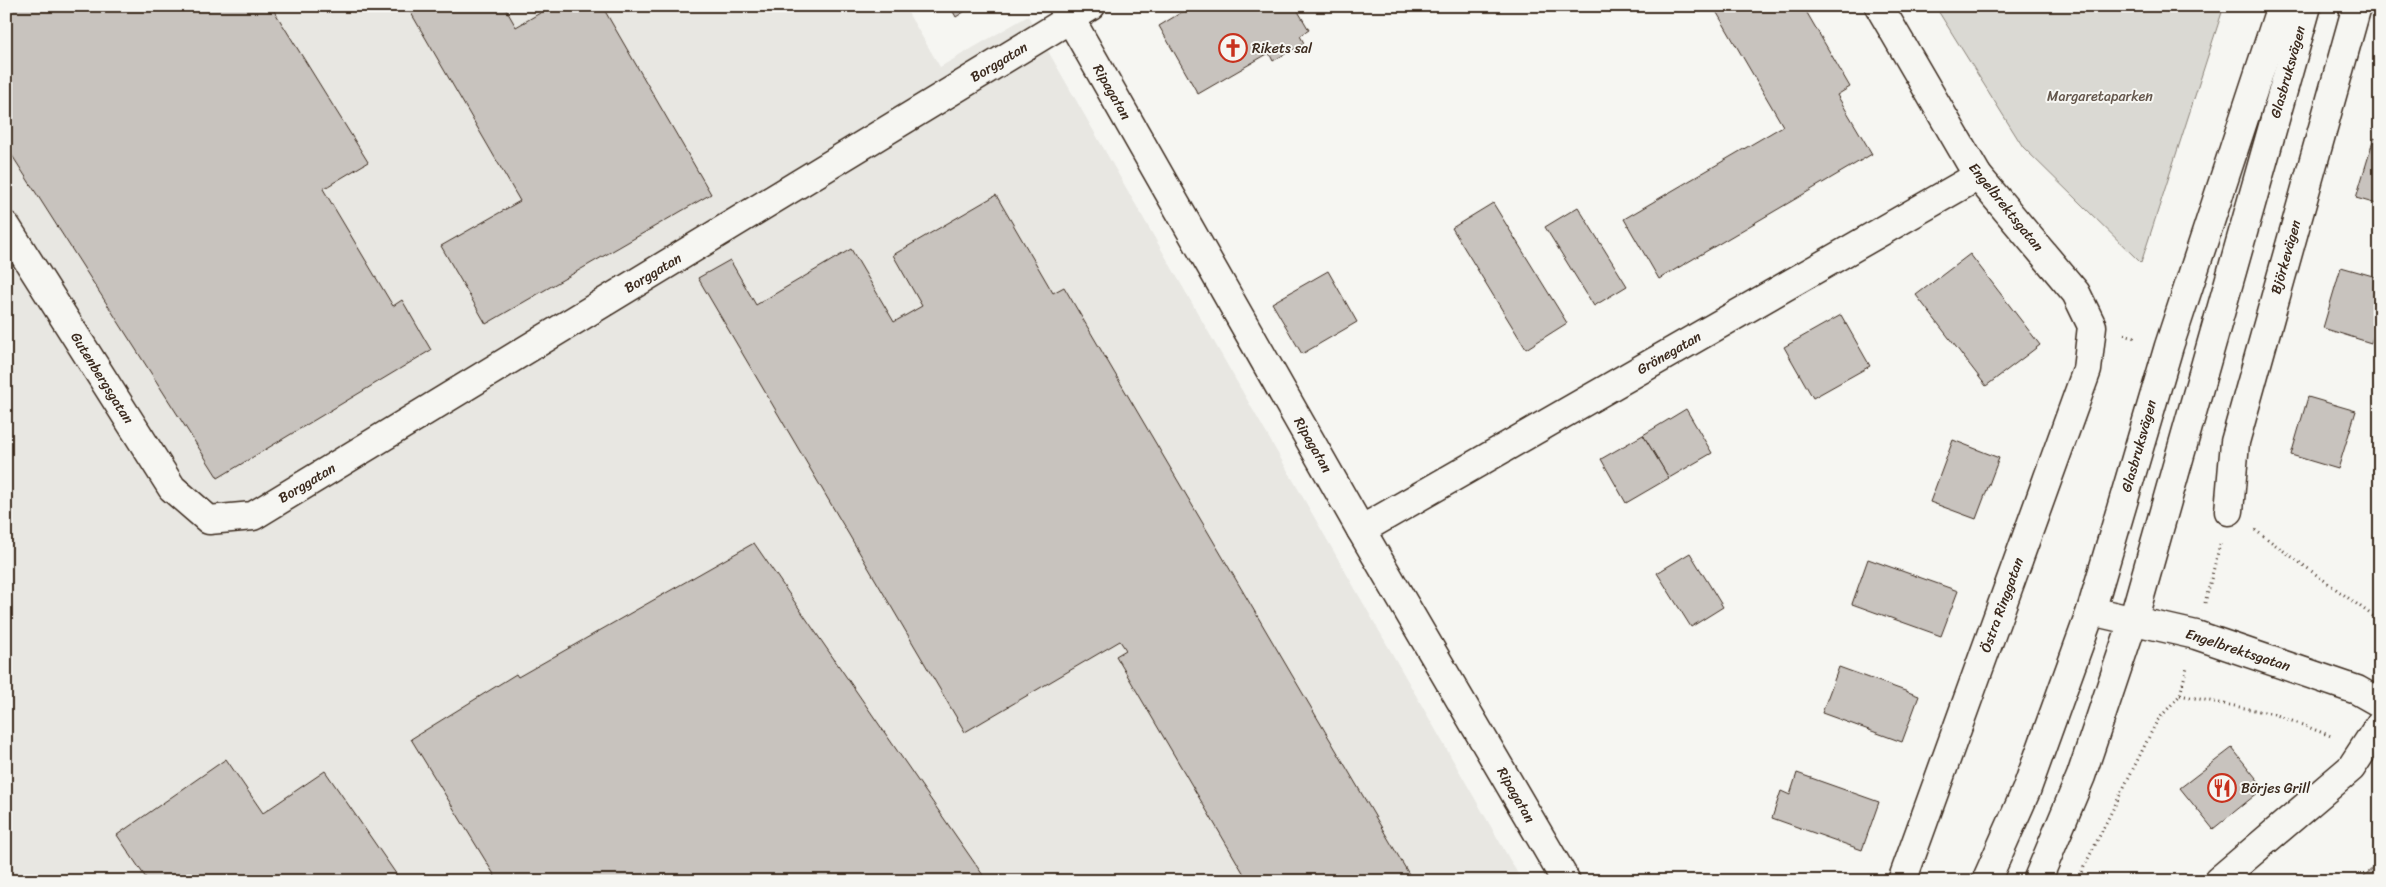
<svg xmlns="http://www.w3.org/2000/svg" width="2386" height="887" font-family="Sriracha,sans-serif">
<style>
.built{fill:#e8e7e2}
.green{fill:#dad9d3;stroke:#8a8278}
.building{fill:#c8c3be;stroke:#3b2a1e}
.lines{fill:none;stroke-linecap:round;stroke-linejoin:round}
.minor-casing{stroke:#3b2a1e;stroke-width:31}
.secondary-casing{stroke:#3b2a1e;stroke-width:31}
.path{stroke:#3b2a1e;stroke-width:3;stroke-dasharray:1 4;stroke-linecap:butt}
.minor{stroke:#f6f6f2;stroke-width:28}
.secondary{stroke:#f6f6f2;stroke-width:28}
.labels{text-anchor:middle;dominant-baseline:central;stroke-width:4;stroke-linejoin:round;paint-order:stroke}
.poi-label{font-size:14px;fill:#3b2a1e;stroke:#f6f6f2;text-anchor:start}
.street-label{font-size:14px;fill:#3b2a1e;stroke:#f6f6f2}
.park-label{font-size:14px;fill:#63564b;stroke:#f6f6f2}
</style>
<rect width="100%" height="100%" fill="#f6f6f2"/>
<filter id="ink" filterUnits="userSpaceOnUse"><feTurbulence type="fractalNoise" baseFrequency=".02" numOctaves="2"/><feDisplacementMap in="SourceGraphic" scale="10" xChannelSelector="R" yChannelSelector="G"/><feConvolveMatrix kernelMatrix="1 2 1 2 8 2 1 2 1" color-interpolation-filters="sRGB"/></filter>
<g filter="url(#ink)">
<polygon class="built" points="6,6 904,6 940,67 1028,16 1522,881 6,881"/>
<polygon class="green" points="1935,6 2224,6 2141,263 2023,147"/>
<g class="building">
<polygon points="6,6 271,6 368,162 323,189 393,306 402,300 431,350 218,478 6,146"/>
<polygon points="407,6 504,6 516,27 552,6 602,6 711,194 486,324 441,246 520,201"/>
<polygon points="950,6 973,6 956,17"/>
<polygon points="1192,6 1295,6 1309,30 1300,36 1304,43 1273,61 1269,53 1198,94 1159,26"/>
<polygon points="1713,6 1803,6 1850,87 1837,95 1872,154 1659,279 1624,219 1783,126"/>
<polygon points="2374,138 2380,140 2380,205 2356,198"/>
<polygon points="996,195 1053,293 1064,287 1413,881 1248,881 1116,656 1126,650 1120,641 965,732 698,278 730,260 756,305 851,249 894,322 922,306 893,255"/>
<polygon points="1493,203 1567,323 1526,349 1452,228"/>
<polygon points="1578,207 1627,286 1594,306 1545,227"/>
<polygon points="1970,254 2040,345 1986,386 1916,295"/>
<polygon points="2341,267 2380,278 2380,315 2371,343 2323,328"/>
<polygon points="1328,271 1357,322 1302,354 1272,303"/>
<polygon points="1841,315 1870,366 1813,398 1784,347"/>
<polygon points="2308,397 2356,411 2338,469 2291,455"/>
<polygon points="1686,409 1712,453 1669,478 1643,435"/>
<polygon points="1643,435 1669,478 1626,503 1601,459"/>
<polygon points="1953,440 1999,458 1976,519 1930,502"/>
<polygon points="754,543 987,881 498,881 411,739 516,674 518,677"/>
<polygon points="1690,553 1723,607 1691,627 1657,573"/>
<polygon points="1868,559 1958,591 1941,636 1852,604"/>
<polygon points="1839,667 1919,696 1902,742 1822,713"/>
<polygon points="2232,748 2264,788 2213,829 2180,788"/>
<polygon points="226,759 263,813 325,771 401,881 148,881 117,835"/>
<polygon points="1797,773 1879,802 1862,850 1772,818 1781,791 1790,795"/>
<polygon points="2380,861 2380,881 2359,881"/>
</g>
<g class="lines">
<defs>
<g id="minor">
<polyline points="1063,6 1361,530 1566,881"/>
<polyline points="1879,6 1978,176 2076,293 2092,326 2087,370 1902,881"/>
<polyline points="6,226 172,488 209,520 253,516 1091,6"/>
<polyline points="2229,511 2235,442 2357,6"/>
<polyline points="1361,530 1978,176"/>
<polyline points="2218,881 2351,768 2380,724"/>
</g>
<g id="secondary">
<polyline points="2091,611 2196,635 2357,690 2380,703"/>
<polyline points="1986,881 2026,791 2091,611 2169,346 2281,6"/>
<polyline points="2037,881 2081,776 2133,621 2307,6"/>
</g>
</defs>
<use href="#minor" class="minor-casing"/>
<use href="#secondary" class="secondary-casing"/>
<g class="path">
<polyline points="2124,334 2138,338"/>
<polyline points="2255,530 2380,621"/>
<polyline points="2205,603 2220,544"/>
<polyline points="2180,695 2274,714 2331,736"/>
<polyline points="2077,881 2157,721 2180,695 2187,667"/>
</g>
<use href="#minor" class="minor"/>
<use href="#secondary" class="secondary"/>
</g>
</g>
<defs>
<symbol id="church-ring" viewBox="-11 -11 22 22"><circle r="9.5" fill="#f6f6f2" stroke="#c8321e" stroke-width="1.5"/><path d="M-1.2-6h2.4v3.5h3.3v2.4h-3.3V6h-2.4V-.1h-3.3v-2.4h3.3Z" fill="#c8321e"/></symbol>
<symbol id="restaurant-ring" viewBox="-11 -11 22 22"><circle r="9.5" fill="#f6f6f2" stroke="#c8321e" stroke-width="1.5"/><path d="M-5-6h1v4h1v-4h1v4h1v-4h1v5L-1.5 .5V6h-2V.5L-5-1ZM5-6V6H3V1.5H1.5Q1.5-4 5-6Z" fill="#c8321e"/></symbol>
</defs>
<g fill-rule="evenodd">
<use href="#church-ring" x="1217" y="32" width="32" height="32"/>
<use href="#restaurant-ring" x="2206" y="772" width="32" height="32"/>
</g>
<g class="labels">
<g class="poi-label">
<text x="1252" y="48">Rikets sal</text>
<text x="2241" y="788">Börjes Grill</text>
</g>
<g class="street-label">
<text transform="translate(999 62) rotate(-31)">Borggatan</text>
<text transform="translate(2288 72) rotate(-74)">Glasbruksvägen</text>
<text transform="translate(1112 92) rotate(60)">Ripagatan</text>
<text transform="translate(2006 207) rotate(51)">Engelbrektsgatan</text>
<text transform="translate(2286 257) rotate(-74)">Björkevägen</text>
<text transform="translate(653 273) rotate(-31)">Borggatan</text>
<text transform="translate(1669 353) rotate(-30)">Grönegatan</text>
<text transform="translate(102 378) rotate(58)">Gutenbergsgatan</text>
<text transform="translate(1313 445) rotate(60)">Ripagatan</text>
<text transform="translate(2139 446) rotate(-74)">Glasbruksvägen</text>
<text transform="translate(307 483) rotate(-31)">Borggatan</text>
<text transform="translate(2002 605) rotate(-70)">Östra Ringgatan</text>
<text transform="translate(2238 650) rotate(18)">Engelbrektsgatan</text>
<text transform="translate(1516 795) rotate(60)">Ripagatan</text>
</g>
<g class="park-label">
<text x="2100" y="96">Margaretaparken</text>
</g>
</g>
<rect width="2386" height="887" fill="none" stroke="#f6f6f2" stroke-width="25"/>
<rect x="12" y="12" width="2361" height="862" fill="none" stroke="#3b2a1e" stroke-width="2" filter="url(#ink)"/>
</svg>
